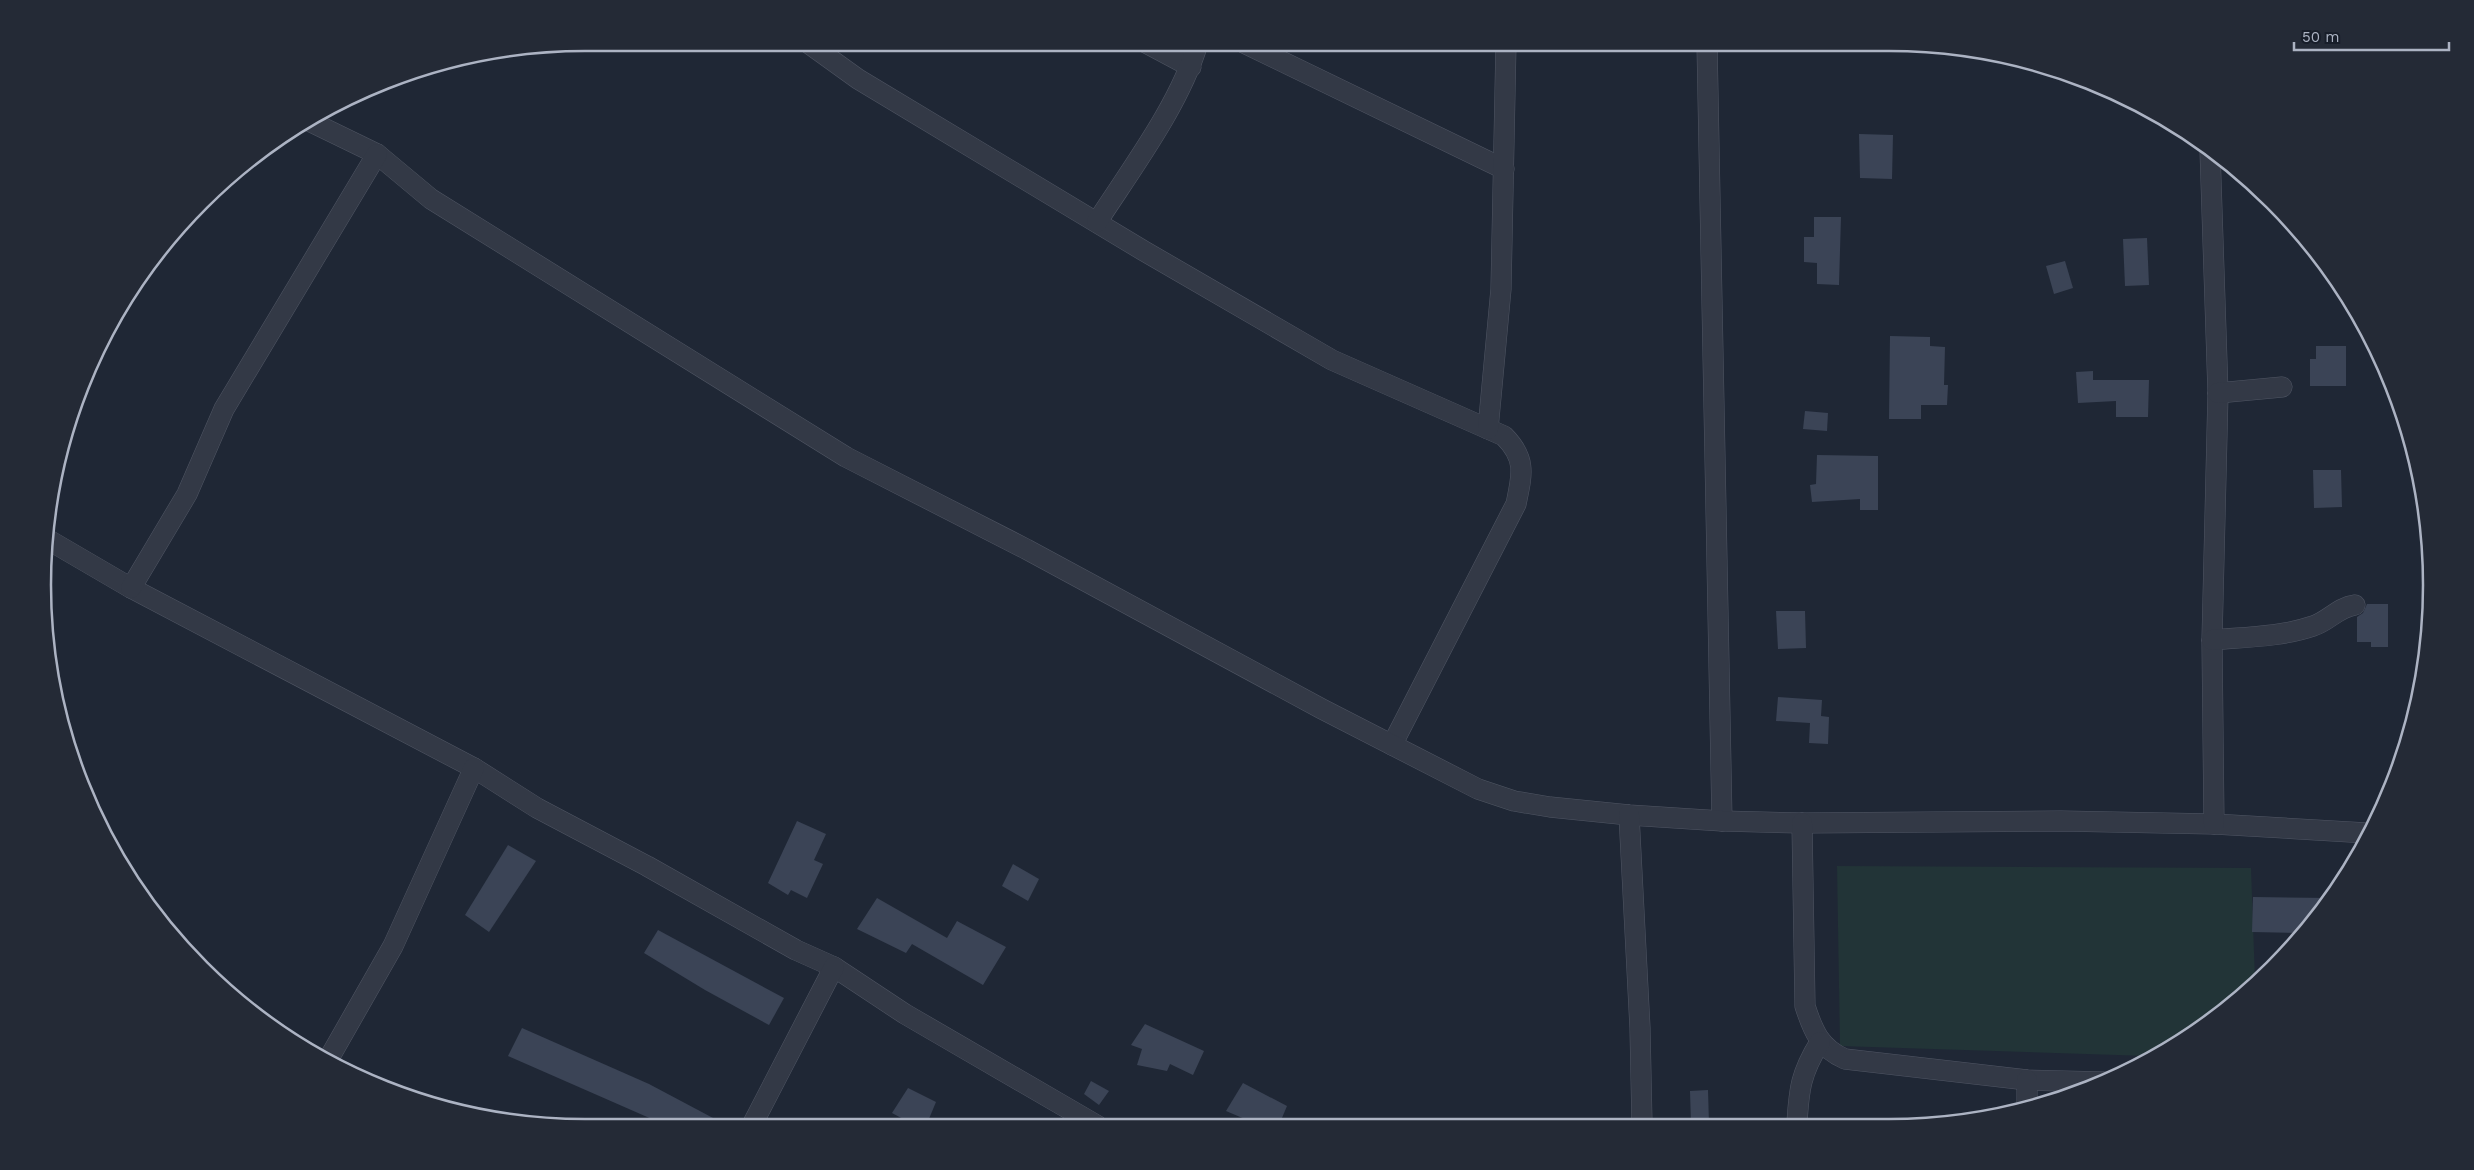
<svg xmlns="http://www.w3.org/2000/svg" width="2474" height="1170" font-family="'Work Sans',sans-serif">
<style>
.green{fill:#223437}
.building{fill:#3b4456}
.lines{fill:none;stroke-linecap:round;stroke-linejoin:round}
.minor-casing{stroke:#505664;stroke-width:21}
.minor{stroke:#333946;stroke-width:20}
.rim{fill:none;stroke:#acb3c3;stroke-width:2.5}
</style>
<rect width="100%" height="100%" fill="#1f2735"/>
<polygon class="green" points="1837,866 2251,868 2255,980 2219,1015 2148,1056 1840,1046"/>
<g class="building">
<polygon points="1859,134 1893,135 1892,179 1860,178"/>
<polygon points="1814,217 1841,217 1839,285 1817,284 1817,263 1804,262 1804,237 1814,237"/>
<polygon points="2147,238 2149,285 2125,286 2123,239"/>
<polygon points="2065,261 2073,288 2054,294 2046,266"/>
<polygon points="1890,336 1930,337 1930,346 1945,347 1944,385 1948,385 1947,405 1921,405 1921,419 1889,419"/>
<polygon points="2316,346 2346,346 2346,386 2310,386 2310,359 2316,359"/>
<polygon points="2093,371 2093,380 2149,380 2148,417 2116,417 2116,401 2078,403 2076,372"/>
<polygon points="1805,411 1828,413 1827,431 1803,429"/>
<polygon points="1817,455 1878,456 1878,510 1860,510 1860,499 1812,502 1810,485 1816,484"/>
<polygon points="2313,470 2341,470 2342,507 2314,508"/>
<polygon points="2367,604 2388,604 2388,647 2371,647 2371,642 2357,642 2357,617 2363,613"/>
<polygon points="1776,611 1805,611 1806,648 1778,649"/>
<polygon points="1778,697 1822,700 1821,716 1829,717 1828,744 1809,743 1810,723 1776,721"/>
<polygon points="797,821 826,834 814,860 823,864 807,898 791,890 788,895 768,883"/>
<polygon points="508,845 536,861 489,932 465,915"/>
<polygon points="1013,864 1039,879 1028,901 1002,886"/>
<polygon points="2253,897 2329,898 2320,915 2302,933 2252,932"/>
<polygon points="877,898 947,938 957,921 1006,947 983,985 912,944 906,953 857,929"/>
<polygon points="658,930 784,998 769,1025 705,990 644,953"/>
<polygon points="1145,1024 1204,1051 1193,1075 1170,1064 1167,1071 1137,1065 1142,1049 1131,1045"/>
<polygon points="522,1028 649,1084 730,1127 670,1127 508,1056"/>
<polygon points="1091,1081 1109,1091 1099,1105 1084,1094"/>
<polygon points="1243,1083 1287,1106 1279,1125 1259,1125 1226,1111"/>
<polygon points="908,1088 936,1102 926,1126 916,1126 892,1113"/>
<polygon points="1708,1090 1709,1124 1691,1124 1690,1091"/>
</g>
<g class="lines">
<defs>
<g id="minor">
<path d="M 808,43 L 858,79 L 1144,251 L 1332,360 L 1504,436 C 1527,459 1522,475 1516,504 L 1392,745"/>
<polyline points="1146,43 1191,67"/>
<polyline points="1244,43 1504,169"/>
<polyline points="1707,43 1722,821"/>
<polyline points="307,120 377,154 431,199 846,457 1026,549 1322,709 1478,789 1514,801 1550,807 1629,815 1722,821 1802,823 2061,821 2214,824 2367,833"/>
<polyline points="2210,150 2218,393 2212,640 2214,824"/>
<path d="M 1097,222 C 1132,168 1180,104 1198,43"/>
<polyline points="2218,393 2282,387"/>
<polyline points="1488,429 1501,289 1506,43"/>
<polyline points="47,539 131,588 474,768 537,808 647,866 796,950 834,967 905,1014 1098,1126"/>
<polyline points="131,588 187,494 224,409 377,154"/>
<path d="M 2212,640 C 2246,637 2281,637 2313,626 C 2329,621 2338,607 2355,605"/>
<polyline points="1629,815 1640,1028 1642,1124"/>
<path d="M 1802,823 L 1805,1006 C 1813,1031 1820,1048 1845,1059 L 2027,1080 L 2104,1082"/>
<polyline points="328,1060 393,946 474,768"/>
<polyline points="2027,1080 2027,1105"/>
<path d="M 1797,1123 C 1799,1088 1801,1073 1820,1042"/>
<polyline points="751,1127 834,967"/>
</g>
</defs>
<use href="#minor" class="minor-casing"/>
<use href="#minor" class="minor"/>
</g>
<path d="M0 0H2474V1170H0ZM585 51H1889A534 534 0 0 1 2423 585V585A534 534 0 0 1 1889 1119H585A534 534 0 0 1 51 585V585A534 534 0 0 1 585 51Z" fill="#242a36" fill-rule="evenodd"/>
<path class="rim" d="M585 51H1889A534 534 0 0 1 2423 585V585A534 534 0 0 1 1889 1119H585A534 534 0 0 1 51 585V585A534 534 0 0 1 585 51Z"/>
<path d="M2294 42v8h155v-8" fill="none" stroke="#acb3c3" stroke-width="2.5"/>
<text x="2302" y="42" font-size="15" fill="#acb3c3" stroke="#181e2a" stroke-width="4" paint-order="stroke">50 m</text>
</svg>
